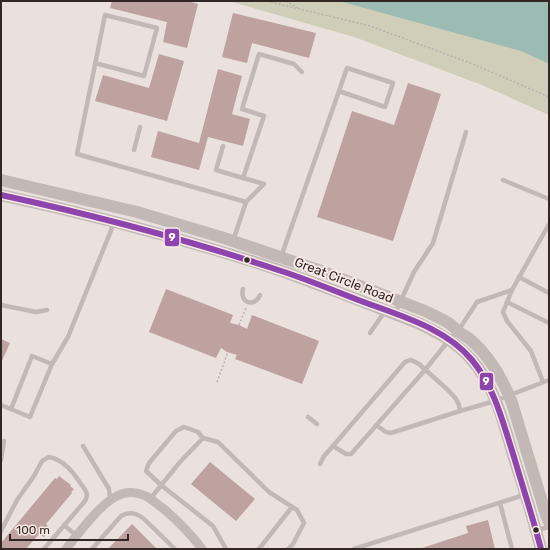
<svg xmlns="http://www.w3.org/2000/svg" width="550" height="550" font-family="Rubik,sans-serif">
<style>
.green{fill:#d0cdb8}
.water{fill:#9bbbb3}
.building{fill:#bda29f}
.lines{fill:none;stroke-linecap:round;stroke-linejoin:round}
.path{stroke:#bbb2af;stroke-width:1.5;stroke-dasharray:2 2;stroke-linecap:butt}
.service{stroke:#c2b9b7;stroke-width:4.5}
.minor{stroke:#c2b9b7;stroke-width:9}
.tertiary{stroke:#c2b9b7;stroke-width:12}
.bus-1-casing{stroke:#f8eae4;stroke-width:9}
.bus-1{stroke:#8e44ad;stroke-width:6}
.bus-dot{fill:#332726;stroke:#f8eae4;stroke-width:1.5}
.labels{text-anchor:middle;dominant-baseline:central;stroke-width:4;stroke-linejoin:round;paint-order:stroke}
.street-label{font-size:13px;fill:#332726;stroke:#f8eae4}
.line-badge{stroke:#f8eae4;stroke-width:1.5}
.badge-label{font-size:11px;text-anchor:middle;font-weight:bold;fill:#fff}
</style>
<rect width="100%" height="100%" fill="#eae1dd"/>
<polygon class="green" points="229,1 353,1 521,51 549,64 549,115 482,85 354,37"/>
<polygon class="water" points="339,1 549,1 549,64 521,51"/>
<g class="building">
<polygon points="112,1 187,1 198,4 187,48 163,42 167,22 110,8"/>
<polygon points="233,13 316,33 309,58 252,43 247,63 222,57"/>
<polygon points="159,54 184,61 167,121 95,101 103,75 149,88"/>
<polygon points="218,69 242,76 232,114 250,119 243,146 208,137 199,170 151,157 158,131 199,143"/>
<polygon points="408,83 441,94 393,241 317,217 352,111 394,125"/>
<polygon points="166,289 233,315 230,323 239,325 247,329 252,315 319,341 302,384 235,359 237,355 227,352 221,348 216,358 149,332"/>
<polygon points="1,339 10,343 1,363"/>
<polygon points="210,462 255,499 236,521 191,484"/>
<polygon points="59,476 71,485 70,486 74,489 71,492 72,493 46,524 48,526 47,526 50,529 44,537 39,534 26,549 1,549 1,543 55,478 57,479"/>
<polygon points="488,520 495,549 422,549 422,548 468,533 466,526"/>
<polygon points="132,524 157,549 108,549"/>
</g>
<g class="lines">
<g class="path">
<polyline points="267,1 370,26 473,64 549,97"/>
<polyline points="286,1 298,8"/>
<polyline points="239,325 246,308"/>
<polyline points="217,382 228,352"/>
</g>
<g class="service">
<polyline points="95,63 144,76 157,28 105,15 77,154 246,202 233,241"/>
<polyline points="223,146 216,170 243,178 264,116 242,109 259,54 294,64 302,72"/>
<polyline points="134,150 140,127"/>
<polyline points="243,178 264,184 246,202"/>
<polyline points="503,180 549,199"/>
<polyline points="281,257 339,91 347,68 393,83 385,107 339,91"/>
<polyline points="519,277 549,293"/>
<path d="M 243,289 C 239,303 255,308 260,295"/>
<polyline points="507,302 549,323"/>
<polyline points="1,305 36,312 47,310"/>
<polyline points="395,313 414,272 433,243 466,132"/>
<polyline points="370,333 385,311"/>
<polyline points="543,382 531,351 507,321 503,312 512,290 549,224"/>
<polyline points="1,405 30,417 52,364 68,337 114,223"/>
<polyline points="11,409 32,356 52,364"/>
<polyline points="460,411 495,401 549,380"/>
<polyline points="308,417 317,424"/>
<polyline points="376,425 386,432 391,433 460,411 459,405 456,399 449,391 419,364 411,360 405,362 333,446 346,454 351,454 425,370 449,340 458,331 477,302 512,290"/>
<polyline points="203,438 198,432 184,427 176,431 149,463 146,471 161,485 213,526 226,549"/>
<polyline points="83,446 109,489 110,500"/>
<polyline points="1,460 4,441"/>
<polyline points="320,464 324,456 333,446"/>
<polyline points="150,499 180,462 203,438 218,442 269,492 297,510 304,523 293,544 288,549"/>
<polyline points="500,503 512,549"/>
<polyline points="64,525 77,536"/>
<polyline points="537,530 549,527"/>
<path d="M 1,531 L 17,500 L 34,476 L 42,461 L 49,457 C 64,460 73,472 81,484 C 83,487 87,491 87,495 C 87,497 86,499 85,501 L 44,549"/>
<path d="M 92,549 L 121,516 C 129,511 136,513 143,518 L 175,549"/>
<polyline points="259,549 292,507"/>
<polyline points="354,549 524,495"/>
</g>
<path class="minor" d="M 66,549 C 79,533 99,505 117,496 C 126,491 137,492 146,496 C 153,500 158,505 164,509 C 178,521 191,534 202,549"/>
<g class="tertiary">
<path d="M 1,180 L 137,212 L 224,238 L 324,272 L 425,311 C 433,315 442,319 450,324 C 453,326 456,330 459,332 C 463,335 468,337 472,341 C 491,358 503,380 512,403 L 546,515 L 549,522"/>
<path d="M 1,195 C 94,215 185,239 276,269 C 324,286 371,305 418,323 C 437,332 456,342 471,359 C 495,386 504,424 514,458 C 524,488 533,519 541,549"/>
</g>
<defs>
<path id="bus-1" d="M 1,195 C 93,215 185,239 275,269 C 304,278 332,290 361,301 C 398,315 446,328 472,360 C 495,388 503,423 514,457 C 523,488 533,518 541,549"/>
</defs>
<use href="#bus-1" class="bus-1-casing"/>
<use href="#bus-1" class="bus-1"/>
</g>
<g class="bus-dot">
<circle cx="247" cy="260" r="3.5"/>
<circle cx="536" cy="530" r="3.5"/>
</g>
<g class="labels">
<g class="street-label">
<text transform="translate(344 280) rotate(21)">Great Circle Road</text>
</g>
</g>
<g class="line-badge">
<rect x="164" y="228" width="16" height="19" rx="4" fill="#8e44ad"/>
<rect x="479" y="372" width="15" height="19" rx="4" fill="#8e44ad"/>
</g>
<g class="badge-label">
<text x="172" y="241">9</text>
<text x="486" y="385">9</text>
</g>
<rect width="550" height="550" fill="none" stroke="#332726" stroke-width="4"/>
<path d="M10 534v6h118v-6" fill="none" stroke="#332726" stroke-width="2"/>
<text x="16" y="534" font-size="12" fill="#332726" stroke="#f8eae4" stroke-width="3" paint-order="stroke">100 m</text>
</svg>
